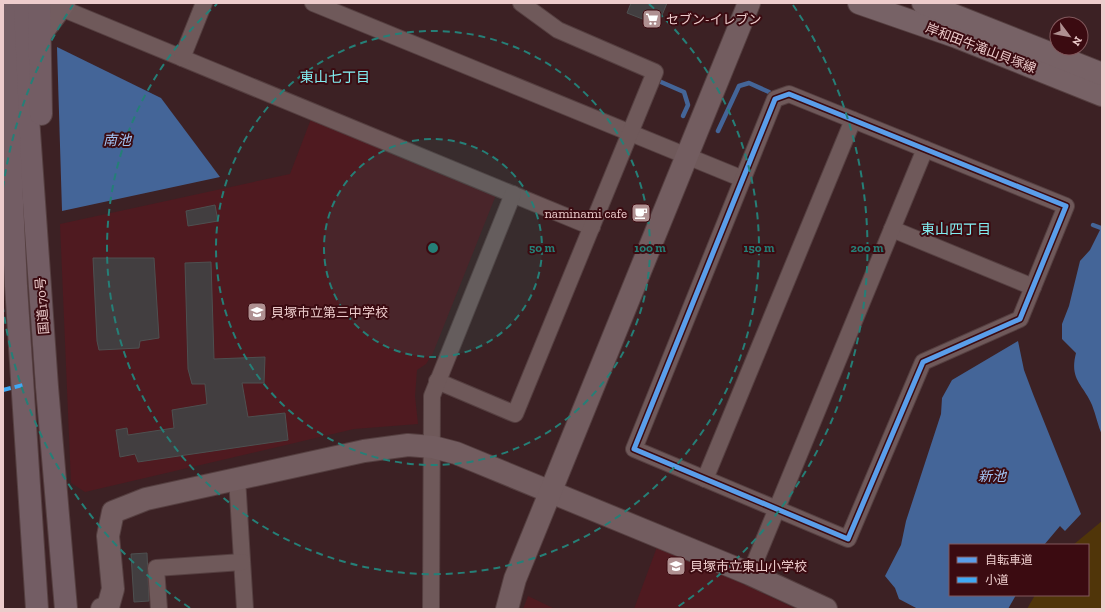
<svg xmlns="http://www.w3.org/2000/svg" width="1105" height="612" font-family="'Zilla Slab','Noto Sans JP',serif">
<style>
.built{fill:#4f1a20}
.green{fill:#503509}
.water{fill:#446598}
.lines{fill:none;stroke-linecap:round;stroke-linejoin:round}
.stream{stroke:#446598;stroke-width:4.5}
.building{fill:#423e40;stroke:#4e5050}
.street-casing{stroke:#553f40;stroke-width:18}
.secondary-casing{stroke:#553f40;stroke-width:24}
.primary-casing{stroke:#553f40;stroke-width:24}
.highway-casing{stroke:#553f40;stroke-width:24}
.street{stroke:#6f595a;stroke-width:16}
.secondary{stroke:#735d60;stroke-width:22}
.primary{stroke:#776266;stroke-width:22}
.highway{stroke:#735d64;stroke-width:22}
.quiet{stroke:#3fa9f5;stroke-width:4;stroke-dasharray:8 4;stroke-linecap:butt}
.cycleway-casing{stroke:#3b0b11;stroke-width:8}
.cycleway{stroke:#5a9eea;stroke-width:5}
.ring{fill:none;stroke:#257f77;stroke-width:2;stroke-dasharray:7 5}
.labels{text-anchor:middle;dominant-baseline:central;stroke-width:4;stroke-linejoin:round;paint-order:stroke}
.poi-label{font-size:13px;fill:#edcccc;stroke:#3b0b11;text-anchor:start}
.street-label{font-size:13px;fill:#edcccc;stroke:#3b0b11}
.neighbourhood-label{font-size:14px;fill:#82eef1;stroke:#3b0b11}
.water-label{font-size:14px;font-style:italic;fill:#a2c3f3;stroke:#3b0b11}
.centre{fill:#257f77;stroke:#3b0b11;stroke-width:2}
.ring-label{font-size:12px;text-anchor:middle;font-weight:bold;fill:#257f77;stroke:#3b0b11;stroke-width:4;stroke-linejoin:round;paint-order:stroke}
</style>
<rect width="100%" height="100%" fill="#3c2124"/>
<g class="built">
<polygon points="311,119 496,195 433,353 426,364 417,370 415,396 418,424 354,429 85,492 71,483 60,224 290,174"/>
<polygon points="657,547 746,585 796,609 634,609"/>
<polygon points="528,596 555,609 523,609"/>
</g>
<polygon class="green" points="1102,521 1102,609 1027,609 1035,595 1088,595 1088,545 1073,545"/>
<g class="water">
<polygon points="57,47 161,98 220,177 62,211"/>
<path d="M 1102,226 L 1102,435 C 1098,426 1096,415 1092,405 C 1083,384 1069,380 1076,353 L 1062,339 L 1062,324 L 1069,306 L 1080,261 L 1090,250 Z"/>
<polygon points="1018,341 1024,370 1033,394 1081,514 1065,531 1060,526 1044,545 950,545 950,595 1016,595 1008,609 918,609 899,599 895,588 885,576 901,545 906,521 941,414 942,398 952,380"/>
</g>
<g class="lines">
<g class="stream">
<polyline points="661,82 684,92 688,105 683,116"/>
<polyline points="718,131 739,86 749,83 769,92"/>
<polyline points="1093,225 1101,228"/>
</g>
</g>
<g class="building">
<polygon points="631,3 667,3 658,25 627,13"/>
<polygon points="215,205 218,221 188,226 186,211"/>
<polygon points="93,258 154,258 159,338 140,341 139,348 99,350 97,341"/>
<polygon points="211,262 214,359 265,357 264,383 242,383 248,417 285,413 288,440 138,462 135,454 120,457 116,430 127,428 128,435 174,428 172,410 207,404 205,384 192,384 188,369 185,263"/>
<polygon points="147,553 149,601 134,602 131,554"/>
</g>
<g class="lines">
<defs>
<g id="street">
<polyline points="313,3 743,179"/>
<polyline points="61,8 592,227"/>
<polyline points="182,58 204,3"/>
<polygon points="789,94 1066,206 1020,319 923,362 848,539 634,449 775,99"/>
<polyline points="892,229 1033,287"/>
<polyline points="437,381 515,414 655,72 558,30 521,3"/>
<polyline points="237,478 245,609"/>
<polyline points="705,479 853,120"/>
<polyline points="750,574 925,149"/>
<polyline points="159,609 156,568 242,562"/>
<polyline points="431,609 432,396 513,194"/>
</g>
<g id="secondary">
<polyline points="40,35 64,3"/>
<polyline points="102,609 108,607 113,589 108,536 113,512 146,499 364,451 408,445 433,447 456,453 750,574 826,609"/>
<polyline points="507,609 515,579 749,3"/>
</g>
<g id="primary">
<polyline points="859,3 957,37 1102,95"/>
<polyline points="923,3 1102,74"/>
</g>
<g id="highway">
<polyline points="20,3 47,387 66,609"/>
<polyline points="39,3 41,114"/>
<polyline points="3,9 16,286 37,609"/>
</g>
</defs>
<use href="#street" class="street-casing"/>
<use href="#secondary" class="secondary-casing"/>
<use href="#primary" class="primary-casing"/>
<use href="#highway" class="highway-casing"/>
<use href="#street" class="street"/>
<use href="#secondary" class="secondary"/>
<use href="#primary" class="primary"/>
<use href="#highway" class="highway"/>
<polyline class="quiet" points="3,390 23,385"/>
<defs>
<polygon id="cycleway" points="789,94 1066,206 1020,319 923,362 848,539 634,449 775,99"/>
</defs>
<use href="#cycleway" class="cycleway-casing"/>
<use href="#cycleway" class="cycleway"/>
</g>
<circle cx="433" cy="248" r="109" fill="#257f77" fill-opacity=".12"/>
<g class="ring">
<circle cx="433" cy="248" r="109"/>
<circle cx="433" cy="248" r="217"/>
<path d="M649 4A326 326 0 1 1 217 4"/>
<path d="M190 608A434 434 0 0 1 3 308M3 188A434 434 0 0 1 73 5M793 5A434 434 0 0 1 676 608"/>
</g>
<defs>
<symbol id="supermarket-square" viewBox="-11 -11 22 22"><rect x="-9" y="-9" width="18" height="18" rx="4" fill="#af9091" stroke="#3b0b11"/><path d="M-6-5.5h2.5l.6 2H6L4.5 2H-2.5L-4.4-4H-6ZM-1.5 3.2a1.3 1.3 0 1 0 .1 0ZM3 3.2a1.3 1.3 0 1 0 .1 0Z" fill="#fff"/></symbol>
<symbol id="cafe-square" viewBox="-11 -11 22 22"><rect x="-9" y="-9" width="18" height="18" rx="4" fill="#af9091" stroke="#3b0b11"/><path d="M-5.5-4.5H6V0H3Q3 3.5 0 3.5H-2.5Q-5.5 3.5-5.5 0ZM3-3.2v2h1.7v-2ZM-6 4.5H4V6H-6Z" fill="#fff"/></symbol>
<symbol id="school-square" viewBox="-11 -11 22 22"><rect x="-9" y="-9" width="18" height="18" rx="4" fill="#af9091" stroke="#3b0b11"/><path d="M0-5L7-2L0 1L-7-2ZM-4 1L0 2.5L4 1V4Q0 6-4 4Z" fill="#fff"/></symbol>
</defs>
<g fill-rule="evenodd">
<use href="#supermarket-square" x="641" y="8" width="22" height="22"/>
<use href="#cafe-square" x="630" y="202" width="22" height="22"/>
<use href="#school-square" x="246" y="301" width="22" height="22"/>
<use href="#school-square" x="665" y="555" width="22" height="22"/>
</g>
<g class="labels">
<g class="poi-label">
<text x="666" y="19">セブン-イレブン</text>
<text x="627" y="213" text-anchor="end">naminami cafe</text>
<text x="271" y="312">貝塚市立第三中学校</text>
<text x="690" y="566">貝塚市立東山小学校</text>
</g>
<g class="street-label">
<text transform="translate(981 48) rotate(21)">岸和田牛滝山貝塚線</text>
<text transform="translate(42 306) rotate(-94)">国道170号</text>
</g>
<g class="neighbourhood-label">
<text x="335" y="77">東山七丁目</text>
<text x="956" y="229">東山四丁目</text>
</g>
<g class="water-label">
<text x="117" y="140">南池</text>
<text x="992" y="476">新池</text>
</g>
</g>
<circle cx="433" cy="248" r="6" class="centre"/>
<g class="ring-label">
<text x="542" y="252">50 m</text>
<text x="650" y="252">100 m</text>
<text x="759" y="252">150 m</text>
<text x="867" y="252">200 m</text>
</g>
<rect width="1105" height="612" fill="none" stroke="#edcccc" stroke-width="8"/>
<rect x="949" y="544" width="140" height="52" fill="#3b0b11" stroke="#82585c"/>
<rect x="957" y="557" width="20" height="6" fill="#5a9eea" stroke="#82585c"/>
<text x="985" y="564" font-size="12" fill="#edcccc">自転車道</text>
<rect x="957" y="577" width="20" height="6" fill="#3fa9f5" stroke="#82585c"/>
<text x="985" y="584" font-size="12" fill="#edcccc">小道</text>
<g transform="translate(1069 36) rotate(122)"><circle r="19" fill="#3b0b11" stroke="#82585c"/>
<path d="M0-3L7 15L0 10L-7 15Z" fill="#af9091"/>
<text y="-6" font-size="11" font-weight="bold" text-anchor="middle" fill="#edcccc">N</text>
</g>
</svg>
